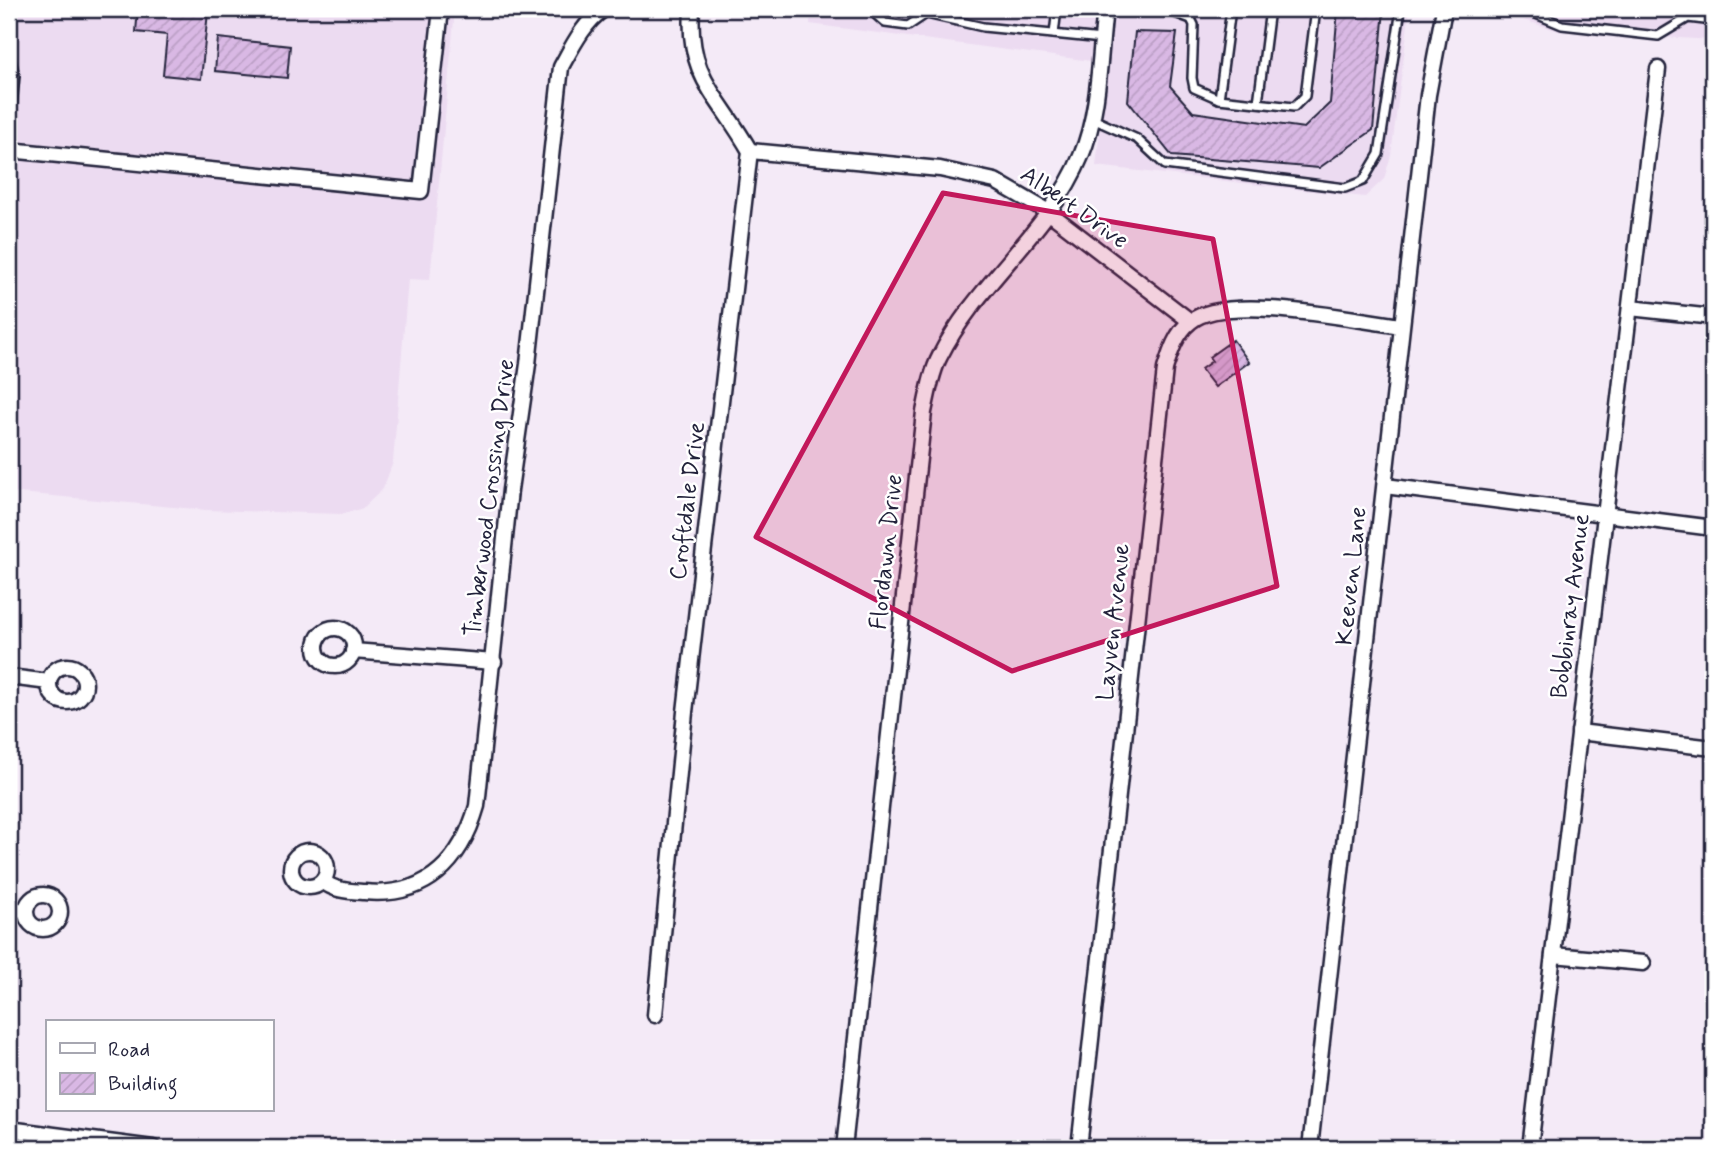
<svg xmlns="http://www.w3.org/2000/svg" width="1722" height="1157" font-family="Mynerve,sans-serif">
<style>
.built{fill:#ecdbf1}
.building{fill:url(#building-hatch);stroke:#22223b;stroke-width:2}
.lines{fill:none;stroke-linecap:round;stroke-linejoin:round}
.service-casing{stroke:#22223b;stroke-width:12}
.minor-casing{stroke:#22223b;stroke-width:19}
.service{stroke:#fff;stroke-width:7}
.minor{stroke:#fff;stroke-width:14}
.marked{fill:#c2185b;fill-opacity:0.2;stroke:#c2185b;stroke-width:5;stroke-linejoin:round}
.labels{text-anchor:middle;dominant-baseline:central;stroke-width:5;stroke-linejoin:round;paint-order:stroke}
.street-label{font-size:24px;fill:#22223b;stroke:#fff}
</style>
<defs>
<pattern id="building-hatch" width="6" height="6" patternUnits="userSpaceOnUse" patternTransform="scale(1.75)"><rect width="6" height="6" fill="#d9b8e4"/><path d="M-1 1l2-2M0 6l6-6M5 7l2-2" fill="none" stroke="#ba9ec4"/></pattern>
</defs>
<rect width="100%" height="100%" fill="#f4eaf7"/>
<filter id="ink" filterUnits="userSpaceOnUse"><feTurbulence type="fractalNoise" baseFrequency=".0143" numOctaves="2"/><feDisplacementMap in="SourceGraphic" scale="14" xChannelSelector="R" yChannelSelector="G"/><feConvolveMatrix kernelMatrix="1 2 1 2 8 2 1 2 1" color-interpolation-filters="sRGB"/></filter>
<g filter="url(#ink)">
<g class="built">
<polygon points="9,9 455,9 430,280 408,279 393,462 383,489 363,508 343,514 206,510 9,492"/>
<polygon points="811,9 1096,9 1091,61 810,24"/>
<polygon points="1113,9 1410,9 1391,155 1384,179 1365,197 1096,166"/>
<polygon points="1487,9 1713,9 1713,40 1559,31"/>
</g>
<g class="building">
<polygon points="138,9 208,12 201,79 163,75 167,35 136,32"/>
<polygon points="1338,9 1384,9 1373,130 1319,168 1172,156 1128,101 1135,32 1177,33 1170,86 1193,112 1304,128 1330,103"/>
<polygon points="218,38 290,46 287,78 215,71"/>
<polygon points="1233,340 1249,362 1215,387 1201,369 1212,361 1209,357"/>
</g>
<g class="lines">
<defs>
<g id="service">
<polyline points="875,9 875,14 885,23 908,26 926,14"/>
<polyline points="924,9 926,14 983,27 1102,39"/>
<polyline points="1164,9 1191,19 1194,25 1192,78 1194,88 1219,99 1294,107 1305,96 1316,9"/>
<polyline points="1524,9 1562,25 1658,36 1688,18 1713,21"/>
<polyline points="1191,19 1195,9"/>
<polyline points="1700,19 1701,9"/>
<polyline points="1054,34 1057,9"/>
<polyline points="9,52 15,76 9,137"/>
<polyline points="1219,99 1231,9"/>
<polyline points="1258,103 1270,9"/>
<polyline points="1093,119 1137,139 1165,165 1345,188 1363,181 1379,154 1401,9"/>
</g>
<g id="minor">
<polyline points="9,150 421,191 441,9"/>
<polyline points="750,151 940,169 995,181 1047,211 1190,321"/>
<polyline points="1630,308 1713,317"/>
<polyline points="1385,486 1713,528"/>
<circle cx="335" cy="647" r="19"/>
<polyline points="353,651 494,662"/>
<circle cx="67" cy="684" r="18"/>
<polyline points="9,677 49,682"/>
<polyline points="1579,732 1713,748"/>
<circle cx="309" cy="869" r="18"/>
<path d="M 323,881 C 334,891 350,891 364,892 C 426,898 461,862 477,806 L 510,490 L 528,364 L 561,67 C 572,47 584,22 604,9"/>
<circle cx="43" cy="912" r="17"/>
<polyline points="9,909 25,911"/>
<polyline points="1553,955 1643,963"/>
<path d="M 655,1015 L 685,712 L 750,151 C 719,96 687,78 692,9"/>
<polyline points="9,1129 153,1148"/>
<path d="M 844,1148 L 924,412 C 928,394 931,373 940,356 C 976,284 1051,230 1081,156 C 1100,111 1099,57 1105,9"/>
<path d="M 1079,1148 L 1165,369 C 1170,353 1176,333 1190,322 C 1224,292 1355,320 1401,326"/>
<polyline points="1310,1148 1428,95 1444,9"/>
<polyline points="1530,1148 1658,69"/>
</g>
</defs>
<use href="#service" class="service-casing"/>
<use href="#minor" class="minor-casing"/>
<use href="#service" class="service"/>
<use href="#minor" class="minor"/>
</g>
</g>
<path class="marked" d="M 943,193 L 1213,239 L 1277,586 L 1012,671 L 756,537 Z"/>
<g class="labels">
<g class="street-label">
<text transform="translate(1074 208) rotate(35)">Albert Drive</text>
<text transform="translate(490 498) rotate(-83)">Timberwood Crossing Drive</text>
<text transform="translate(688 501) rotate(-83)">Croftdale Drive</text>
<text transform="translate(887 552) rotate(-84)">Flordawn Drive</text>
<text transform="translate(1352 576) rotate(-84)">Keeven Lane</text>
<text transform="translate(1571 606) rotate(-83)">Bobbinray Avenue</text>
<text transform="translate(1114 622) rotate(-84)">Layven Avenue</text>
</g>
</g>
<rect width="1722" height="1157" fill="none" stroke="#fff" stroke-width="35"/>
<rect x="18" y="18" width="1687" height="1122" fill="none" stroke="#22223b" stroke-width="2.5" filter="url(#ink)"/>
<rect x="46" y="1020" width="228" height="91" fill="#ffffff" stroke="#a7a7b1" stroke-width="2"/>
<rect x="60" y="1043" width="35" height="10" fill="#ffffff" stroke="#a7a7b1" stroke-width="2"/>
<text x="108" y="1056" font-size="21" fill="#22223b">Road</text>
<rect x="60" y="1073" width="35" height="21" fill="url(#building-hatch)" stroke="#a7a7b1" stroke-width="2"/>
<text x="108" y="1090" font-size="21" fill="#22223b">Building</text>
</svg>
